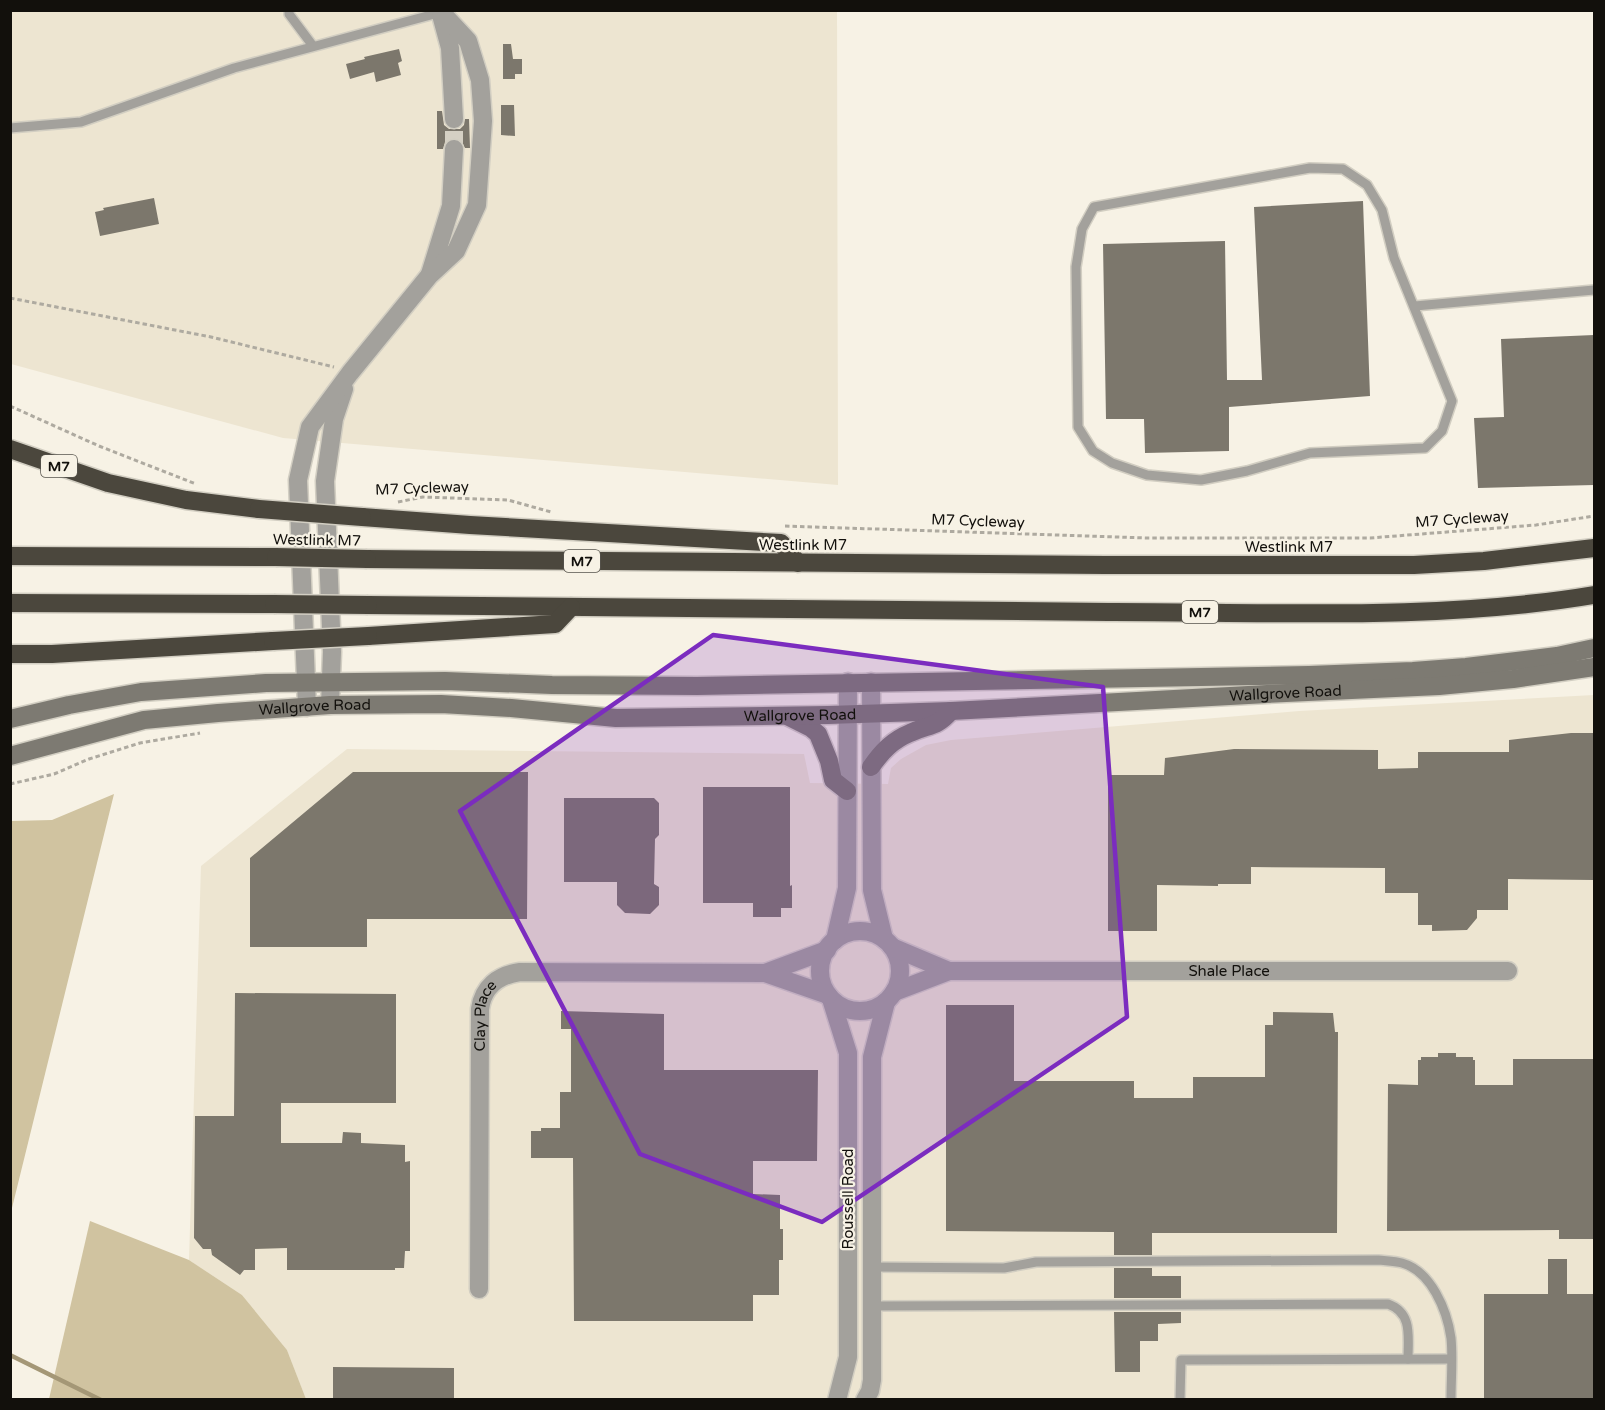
<svg xmlns="http://www.w3.org/2000/svg" width="1605" height="1410" font-family="'Varela Round',sans-serif">
<style>
.built{fill:#ede5d1}
.forest{fill:#d0c3a0}
.lines{fill:none;stroke-linecap:round;stroke-linejoin:round}
.stream{stroke:#a49776;stroke-width:4.5}
.building{fill:#7c776c}
.street-tunnel{stroke:#d5d0c4;stroke-width:18;stroke-dasharray:18 9;stroke-linecap:butt}
.lane-casing{stroke:#d2cec2;stroke-width:12}
.street-casing{stroke:#d2cec2;stroke-width:21}
.secondary-casing{stroke:#d2cec2;stroke-width:21}
.highway-casing{stroke:#d2cec2;stroke-width:21}
.path{stroke:#aeaaa0;stroke-width:3;stroke-dasharray:4.5 3;stroke-linecap:butt}
.lane{stroke:#a3a19c;stroke-width:9}
.street{stroke:#a3a19c;stroke-width:18}
.secondary{stroke:#7d7a72;stroke-width:18}
.highway{stroke:#4b473d;stroke-width:18}
.highway-bridge-casing{stroke:#d2cec2;stroke-width:21;stroke-linecap:butt}
.highway-bridge{stroke:#4b473d;stroke-width:18}
.marked{fill:#7b2cbf;fill-opacity:0.2;stroke:#7b2cbf;stroke-width:4.5;stroke-linejoin:round}
.labels{text-anchor:middle;dominant-baseline:central;stroke-width:4.5;stroke-linejoin:round;paint-order:stroke}
.shield{fill:#f7f2e5;stroke:#57544d;stroke-width:1.5}
.shield-label{font-size:14px;font-weight:bold;fill:#12100c}
.street-label{font-size:15px;fill:#12100c;stroke:#f7f2e5}
</style>
<rect width="100%" height="100%" fill="#f7f2e5"/>
<g class="built">
<polygon points="10,11 837,11 838,485 283,438 11,364"/>
<polygon points="1594,695 1594,1399 306,1399 287,1350 242,1295 189,1260 201,866 347,749 804,754 810,783 888,784 891,768 901,759 926,745 951,740 1299,711"/>
</g>
<g class="forest">
<polygon points="114,794 11,1212 11,821 52,820"/>
<polygon points="90,1221 189,1260 242,1295 287,1350 306,1399 49,1399"/>
</g>
<g class="lines">
<polyline class="stream" points="10,1355 101,1400"/>
</g>
<g class="building">
<polygon points="503,44 511,44 513,59 522,59 522,74 515,74 515,79 503,79"/>
<polygon points="399,49 402,61 398,63 401,75 376,82 374,72 350,79 346,64 365,59 364,57"/>
<polygon points="501,105 514,105 515,136 501,135"/>
<polygon points="437,111 442,111 444,125 449,129 460,129 464,125 465,119 469,119 470,148 465,148 461,140 454,138 445,142 443,149 437,149"/>
<polygon points="154,198 159,224 100,236 95,212 104,210 103,208"/>
<polygon points="1363,201 1370,396 1229,407 1229,451 1145,453 1144,419 1106,419 1103,244 1225,241 1227,380 1262,380 1254,207"/>
<polygon points="1594,335 1594,485 1478,488 1474,418 1504,417 1501,339"/>
<polygon points="1571,733 1594,733 1594,880 1508,879 1508,910 1477,910 1477,918 1467,930 1432,931 1432,925 1418,925 1418,893 1385,893 1385,868 1251,867 1251,884 1218,884 1218,886 1157,885 1157,931 1108,931 1108,775 1164,775 1165,758 1234,749 1378,750 1378,769 1418,768 1418,752 1509,752 1509,740"/>
<polygon points="353,772 528,772 527,919 367,919 367,947 250,947 250,858"/>
<polygon points="703,787 790,787 790,886 792,885 792,908 781,908 781,917 753,917 753,903 703,903"/>
<polygon points="564,798 654,798 659,803 659,835 655,839 654,884 659,887 659,905 650,914 625,913 617,905 617,882 564,882"/>
<polygon points="235,993 396,994 396,1103 281,1103 281,1143 342,1143 343,1132 361,1133 361,1143 405,1145 405,1162 410,1161 410,1251 405,1251 404,1268 395,1268 395,1270 287,1270 287,1248 255,1249 255,1270 244,1270 240,1275 212,1255 211,1249 203,1249 194,1238 195,1116 234,1116"/>
<polygon points="946,1005 1014,1005 1014,1081 1134,1081 1134,1098 1193,1098 1193,1077 1265,1077 1265,1025 1273,1025 1273,1012 1333,1013 1335,1032 1338,1032 1337,1233 1152,1233 1152,1255 1114,1255 1114,1232 946,1231"/>
<polygon points="561,1011 664,1014 664,1070 818,1070 817,1161 753,1161 753,1194 780,1195 780,1229 783,1229 783,1260 779,1260 779,1295 753,1295 753,1321 574,1321 573,1158 531,1158 531,1131 541,1131 541,1128 560,1128 560,1092 571,1092 571,1029 561,1029"/>
<polygon points="1438,1053 1456,1053 1456,1057 1473,1057 1473,1060 1475,1060 1475,1085 1513,1085 1513,1059 1594,1059 1594,1239 1559,1239 1559,1230 1387,1231 1388,1084 1418,1085 1418,1060 1421,1060 1421,1057 1438,1057"/>
<polygon points="1548,1259 1567,1259 1567,1294 1594,1294 1594,1400 1484,1400 1484,1294 1548,1294"/>
<polygon points="1114,1268 1152,1268 1152,1276 1181,1276 1181,1298 1114,1298"/>
<polygon points="1114,1312 1181,1312 1181,1323 1158,1324 1158,1341 1140,1341 1140,1372 1115,1372"/>
<polygon points="333,1367 454,1368 454,1400 333,1400"/>
</g>
<g class="lines">
<polyline class="street-tunnel" points="454,149 454,119"/>
<defs>
<g id="lane">
<polyline points="289,10 289,14 313,46"/>
<polyline points="10,128 81,122 234,68 442,12"/>
<polygon points="1310,168 1343,169 1367,185 1382,210 1394,258 1452,401 1442,431 1425,448 1310,453 1247,471 1201,480 1147,475 1112,463 1093,451 1078,427 1076,267 1082,229 1094,207"/>
<polyline points="1415,306 1594,290"/>
<path d="M 872,1267 L 1004,1268 L 1036,1262 L 1378,1260 C 1386,1261 1394,1261 1402,1263 C 1431,1271 1447,1310 1451,1338 C 1453,1358 1451,1380 1451,1400"/>
<path d="M 872,1306 L 1388,1304 C 1413,1313 1408,1337 1408,1359"/>
<polyline points="1180,1400 1181,1360 1451,1359"/>
</g>
<g id="street">
<polyline points="441,15 450,48 454,119"/>
<polyline points="430,274 451,206 454,149"/>
<polyline points="871,682 872,890 884,939"/>
<polyline points="330,705 332,652 325,481 334,419 344,389"/>
<polyline points="307,707 298,480 310,427 350,373 429,276 456,251 477,205 483,121 480,80 468,41 441,12"/>
<circle cx="860" cy="971" r="40"/>
<polyline points="835,940 847,888 848,682"/>
<polyline points="892,947 949,971"/>
<polyline points="765,973 827,950"/>
<path id="s1" d="M 894,992 L 949,971 L 1508,971"/>
<polyline points="831,999 848,1053 848,1357 837,1400"/>
<path id="s2" d="M 479,1289 L 480,1009 C 483,987 498,975 520,972 L 765,973 L 828,995"/>
<polyline points="865,1400 870,1391 872,1380 872,1057 886,1002"/>
</g>
<g id="secondary">
<polyline points="789,717 811,728 818,734 829,761 833,780 847,791"/>
<polyline points="10,719 69,705 141,692 266,683 445,681 552,685 697,686 1309,675 1413,671 1466,667 1557,656 1594,648"/>
<path id="s3" d="M 10,756 L 144,720 L 218,713 L 330,705 L 441,704 L 511,708 L 616,718 L 828,715 L 951,711 L 1267,694 L 1439,686 L 1513,679 L 1594,667"/>
<path d="M 871,767 C 882,751 893,740 910,733 C 930,724 936,728 951,711"/>
</g>
<g id="highway">
<polyline points="10,449 108,483 186,500 259,509"/>
<polyline points="362,517 470,525 781,543 798,563"/>
<polyline points="10,556 276,557"/>
<polyline points="367,559 1105,565 1414,565 1484,561 1594,548"/>
<polyline points="10,603 274,604"/>
<path d="M 368,605 C 616,607 865,610 1114,612 C 1271,612 1440,621 1594,595"/>
<polyline points="368,636 555,624 571,607"/>
<polyline points="10,654 52,654 273,641"/>
</g>
</defs>
<use href="#lane" class="lane-casing"/>
<use href="#street" class="street-casing"/>
<use href="#secondary" class="secondary-casing"/>
<use href="#highway" class="highway-casing"/>
<g class="path">
<polyline points="10,298 211,337 334,367"/>
<polyline points="10,406 99,446 196,484"/>
<polyline points="398,502 423,497 508,500 551,512"/>
<polyline points="785,526 1148,538 1370,538 1536,525 1594,516"/>
<polyline points="10,784 54,774 89,759 140,743 200,733"/>
</g>
<use href="#lane" class="lane"/>
<use href="#street" class="street"/>
<use href="#secondary" class="secondary"/>
<use href="#highway" class="highway"/>
<defs>
<g id="highway-bridge">
<polyline points="259,509 362,517"/>
<polyline points="276,557 367,559"/>
<polyline points="274,604 368,605"/>
<polyline points="273,641 368,636"/>
</g>
</defs>
<use href="#highway-bridge" class="highway-bridge-casing"/>
<use href="#highway-bridge" class="highway-bridge"/>
</g>
<path class="marked" d="M 713,635 L 1103,687 L 1127,1017 L 822,1222 L 640,1154 L 460,811 Z"/>
<g class="labels">
<g class="shield">
<rect x="41" y="455" width="36" height="22" rx="4.5"/>
<rect x="564" y="550" width="36" height="22" rx="4.5"/>
<rect x="1182" y="601" width="36" height="22" rx="4.5"/>
</g>
<g class="shield-label">
<text x="59" y="466">M7</text>
<text x="582" y="561">M7</text>
<text x="1200" y="612">M7</text>
</g>
<g class="street-label">
<text transform="translate(422 488) rotate(-2)">M7 Cycleway</text>
<text transform="translate(1462 519) rotate(-4)">M7 Cycleway</text>
<text transform="translate(978 521) rotate(2)">M7 Cycleway</text>
<text transform="translate(317 540) rotate(1)">Westlink M7</text>
<text x="803" y="545">Westlink M7</text>
<text x="1289" y="547">Westlink M7</text>
<text stroke="none"><textPath href="#s3" startOffset="1282">Wallgrove Road</textPath></text>
<text stroke="none"><textPath href="#s3" startOffset="310">Wallgrove Road</textPath></text>
<text stroke="none"><textPath href="#s3" startOffset="796">Wallgrove Road</textPath></text>
<text stroke="none"><textPath href="#s1" startOffset="339">Shale Place</textPath></text>
<text stroke="none"><textPath href="#s2" startOffset="274">Clay Place</textPath></text>
<text transform="translate(848 1199) rotate(-90)">Roussell Road</text>
</g>
</g>
<rect width="1605" height="1410" fill="none" stroke="#12100c" stroke-width="24"/>
</svg>
